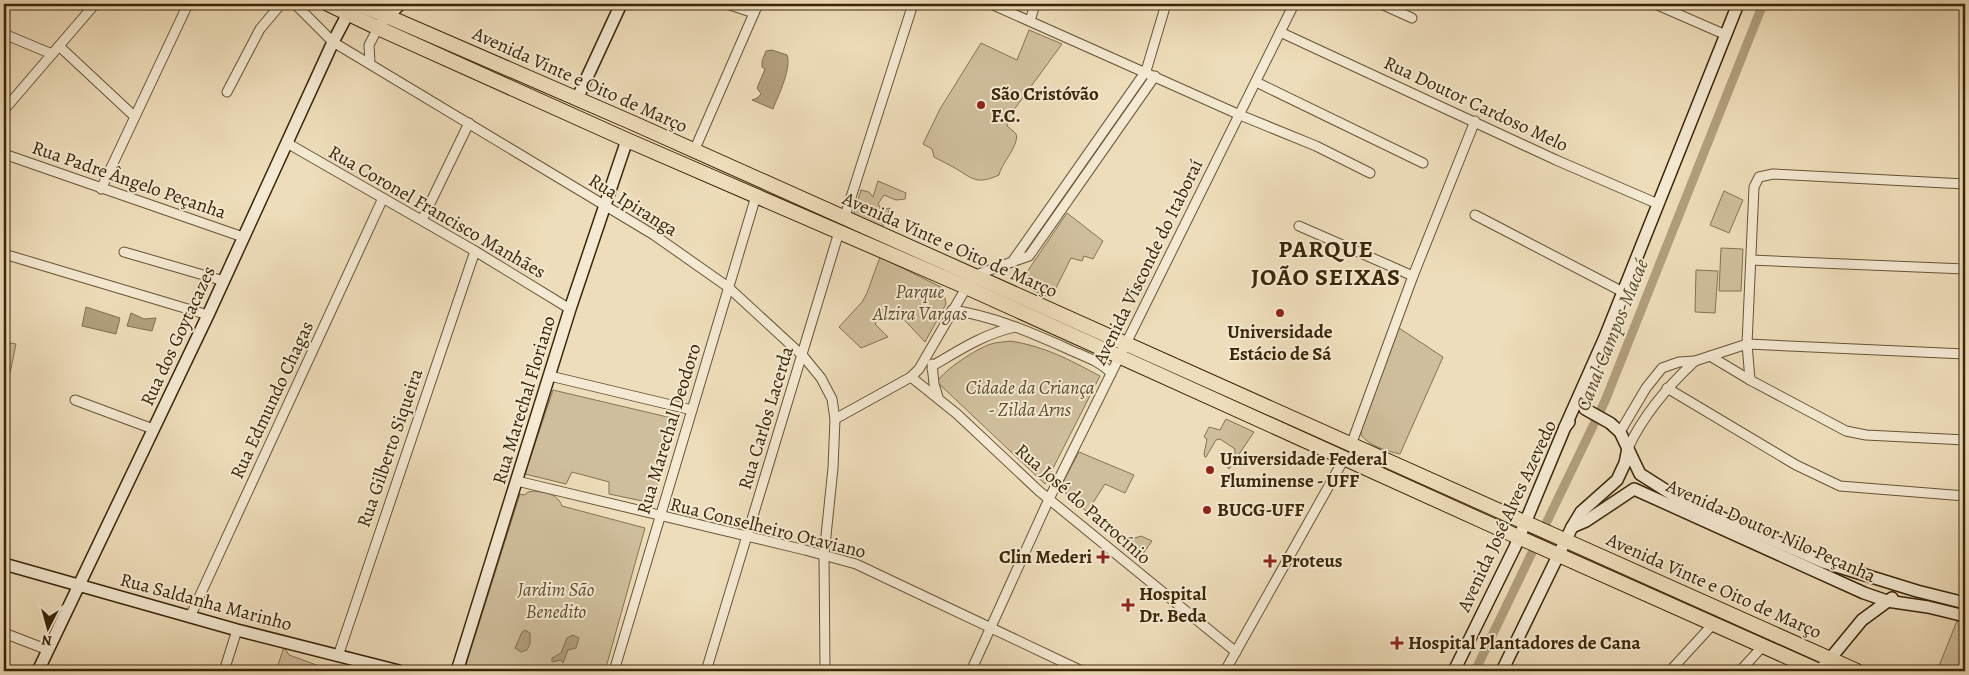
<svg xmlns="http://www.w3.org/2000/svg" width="1969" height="675" font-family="Alegreya,serif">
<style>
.green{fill:#cfbe9c;stroke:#847252}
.water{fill:#b19f7d;stroke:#816f4e}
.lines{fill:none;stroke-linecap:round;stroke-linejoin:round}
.canal{stroke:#b19f7d;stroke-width:9}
.street-casing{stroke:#675434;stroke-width:11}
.secondary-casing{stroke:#3a2607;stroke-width:14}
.primary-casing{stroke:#3a2607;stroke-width:16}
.street{stroke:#f4e9d2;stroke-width:9}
.secondary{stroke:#f4e9d2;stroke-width:11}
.primary{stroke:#eeddba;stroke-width:14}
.poi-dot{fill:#8f2418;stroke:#f4e9d2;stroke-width:2}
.labels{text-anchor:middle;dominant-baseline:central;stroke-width:4;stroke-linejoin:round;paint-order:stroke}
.street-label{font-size:19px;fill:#3a2607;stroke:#f4e9d2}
.poi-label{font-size:19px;font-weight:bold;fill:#3a2607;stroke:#f4e9d2;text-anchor:start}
.park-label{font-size:19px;font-style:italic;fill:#5f4c2c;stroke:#f4e9d2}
.water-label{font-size:20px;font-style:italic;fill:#5e4a2a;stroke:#f4e9d2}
.district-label{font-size:24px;font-weight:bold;letter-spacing:1px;fill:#3a2607;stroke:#f4e9d2}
</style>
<rect width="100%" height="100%" fill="#eeddba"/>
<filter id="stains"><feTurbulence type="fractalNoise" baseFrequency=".004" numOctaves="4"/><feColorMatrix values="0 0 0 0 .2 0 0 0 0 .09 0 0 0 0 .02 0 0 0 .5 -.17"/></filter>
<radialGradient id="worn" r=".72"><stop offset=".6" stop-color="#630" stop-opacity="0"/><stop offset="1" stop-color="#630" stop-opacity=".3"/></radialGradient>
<g class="green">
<path d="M 1029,30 L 1062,44 L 1008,118 L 1007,126 C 1009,128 1014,131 1016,134 C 1020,144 1001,164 999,175 C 977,185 973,179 955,168 C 948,164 941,161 934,157 L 932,149 L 923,144 L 940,109 L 981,43 L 1017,60 Z"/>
<polygon points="878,181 906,193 905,199 896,200 884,195 878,204 882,210 890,208 883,226 880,228 856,217 854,213 861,190 869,192 873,197"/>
<polygon points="1724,191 1743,200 1729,233 1710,225"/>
<polygon points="1067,213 1103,241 1093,259 1084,256 1082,261 1071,258 1051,298 1032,290 1027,272"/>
<polygon points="1721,248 1743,249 1741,291 1719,291"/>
<polygon points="880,257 943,288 946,304 925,342 898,313 891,311 887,319 881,315 875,324 888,337 861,348 839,327 862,302 867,293"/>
<polygon points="1696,270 1718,271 1715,313 1695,312"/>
<path d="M 1399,328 L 1443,357 L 1400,454 C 1387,451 1369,446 1361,435 L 1362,426 Z"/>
<path d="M 1011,341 C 1046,347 1068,359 1100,376 L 1045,484 L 937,382 C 945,369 976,349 991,344 C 997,342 1004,342 1011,341 Z"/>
<polygon points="4,342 16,344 10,373 4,372"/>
<polygon points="553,390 676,419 652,503 609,494 609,482 572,472 566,484 525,474"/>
<polygon points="1226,419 1254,432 1229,469 1226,465 1235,454 1235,449 1220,439 1216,440 1206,457 1205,457 1204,454 1207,439 1204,437 1209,427 1220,430"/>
<polygon points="1079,452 1134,475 1125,493 1105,484 1087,512 1061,489 1062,484"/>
<path d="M 534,491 C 546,493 557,493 562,506 L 645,528 L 605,671 L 464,671 L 520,494 L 524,495 L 528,492 Z"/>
<polygon points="1141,536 1152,541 1140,558 1128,547 1132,539"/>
<polygon points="1957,621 1965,623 1965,671 1937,671"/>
<polygon points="284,647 289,655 333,671 276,671"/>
</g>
<g class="water">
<path d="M 772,50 L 787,55 C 792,68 778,96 773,109 L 752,100 L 757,98 L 761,94 L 757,88 L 765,69 L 762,67 L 762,61 L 766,51 Z"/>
<polygon points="86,307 120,318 116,334 82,326"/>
<polygon points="131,313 144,319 156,318 152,331 127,326"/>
<polygon points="525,630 530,633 530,644 527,650 521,652 515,648 522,632"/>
<polygon points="573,635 579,638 576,648 568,650 563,663 561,660 552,662 552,658 561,653 567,638"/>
</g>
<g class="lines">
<polyline class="canal" points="1475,671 1605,401 1763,4"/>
<defs>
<g id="street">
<polyline points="295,4 333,42 654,235 728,287 803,356 821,378 832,399 835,419 833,468 824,555 825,671"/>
<polyline points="727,4 754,13"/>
<polyline points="991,4 1240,115 1316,146 1370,173"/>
<polyline points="1381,4 1412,18"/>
<polyline points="1655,4 1726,35"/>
<polyline points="1030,21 1035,4"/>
<polyline points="1280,32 1556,160 1658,204"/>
<polyline points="4,34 52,54"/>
<polyline points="59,46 134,116"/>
<polyline points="370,63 369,45 378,28"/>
<polyline points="1256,82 1423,163"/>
<polyline points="227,92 260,29 281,4"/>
<polyline points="4,110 95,4"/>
<polyline points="287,143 475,251 570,309"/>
<polyline points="694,151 758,4"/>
<polyline points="4,154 243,237"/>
<polyline points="101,189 188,4"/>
<polyline points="1475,215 1623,292"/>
<polyline points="844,219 913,4"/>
<polyline points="422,220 469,123"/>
<polyline points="1299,226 1413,276"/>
<polyline points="124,252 224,281"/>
<polyline points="4,254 208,315"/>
<polyline points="1751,260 1965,269"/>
<polyline points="1012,262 1029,256 1155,76"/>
<path d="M 952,310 C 993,316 1030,332 1068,349 C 1083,356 1100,361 1111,373"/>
<polyline points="1710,356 1750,380 1846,431 1866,435 1965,440"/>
<polyline points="932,364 934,384 938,397"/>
<path d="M 932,369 L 934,365 C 961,349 984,334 1015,327"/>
<polyline points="550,376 692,410"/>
<polyline points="911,377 957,414 1039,491 1236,652"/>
<polyline points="1750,380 1747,344 1754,187 1759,177 1773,174 1965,184"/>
<polyline points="1667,388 1796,465 1840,486 1965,496"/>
<polyline points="75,400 153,429"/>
<polyline points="835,419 911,377 919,369 973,276 1012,262 1146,71 1166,4"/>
<polyline points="1620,432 1646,388 1662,368 1679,362 1695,361 1747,344 1965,354"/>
<polyline points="1351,445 1413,276 1475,121"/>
<path d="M 1628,448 C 1644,414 1668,386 1695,361"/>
<polyline points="517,481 805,550 856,564 1082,671"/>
<polyline points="190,617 383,198"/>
<polyline points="4,633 48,650"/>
<polyline points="338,656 475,251"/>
<polyline points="224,671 237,630"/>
<polyline points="614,671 756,196"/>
<polyline points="706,671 839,232"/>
<polyline points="971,671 1049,499 1294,4"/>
<polyline points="1225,671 1344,459"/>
<polyline points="1670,671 1714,623"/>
<polyline points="1740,671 1763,646"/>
</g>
<g id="secondary">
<polyline points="382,22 400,4"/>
<polyline points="577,99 621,4"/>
<polyline points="1585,409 1610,423 1620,432 1640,474 1681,500 1823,562 1917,591 1965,603"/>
<polyline points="1565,427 1605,337 1738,4"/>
<polyline points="1572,527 1586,521 1634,489 1864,593 1887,601 1928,607 1965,616"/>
<polyline points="4,564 237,630 399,671"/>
<polyline points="38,671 208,315 333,42 353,4"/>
<polyline points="457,671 570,309 627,140"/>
<polyline points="1454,671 1515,547 1565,427 1569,422"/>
<polyline points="1502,671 1572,527 1581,512 1617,480 1625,463 1628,448"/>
<polyline points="1820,671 1862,620 1892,598"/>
</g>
<g id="primary">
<polyline points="328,4 378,28 627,140 966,287 1507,532 1819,671"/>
<polyline points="359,4 633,123 1857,671"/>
</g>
</defs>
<use href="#street" class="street-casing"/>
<use href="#secondary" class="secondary-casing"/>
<use href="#primary" class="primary-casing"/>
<use href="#street" class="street"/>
<use href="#secondary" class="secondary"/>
<use href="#primary" class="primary"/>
</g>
<g class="poi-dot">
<circle cx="981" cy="105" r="5"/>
<circle cx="1280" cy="313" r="5"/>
<circle cx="1210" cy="470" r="5"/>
<circle cx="1207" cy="510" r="5"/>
<path d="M1100.5 549.5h5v5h5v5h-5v5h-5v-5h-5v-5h5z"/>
<path d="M1267.5 553.5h5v5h5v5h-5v5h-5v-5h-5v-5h5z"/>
<path d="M1125.5 597.5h5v5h5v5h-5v5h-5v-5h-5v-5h5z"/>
<path d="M1394.5 635.5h5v5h5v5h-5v5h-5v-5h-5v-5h5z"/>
</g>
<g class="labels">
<g class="street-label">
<text transform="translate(580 80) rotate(24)">Avenida Vinte e Oito de Março</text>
<text transform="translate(1476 104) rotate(25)">Rua Doutor Cardoso Melo</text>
<text transform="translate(129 180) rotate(19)">Rua Padre Ângelo Peçanha</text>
<text transform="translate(633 205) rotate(32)">Rua Ipiranga</text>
<text transform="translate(437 212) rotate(30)">Rua Coronel Francisco Manhães</text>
<text transform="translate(950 245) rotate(24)">Avenida Vinte e Oito de Março</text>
<text transform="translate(1148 262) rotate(-64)">Avenida Visconde do Itaboraí</text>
<text transform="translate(178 336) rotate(-65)">Rua dos Goytacazes</text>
<text transform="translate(272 400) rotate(-65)">Rua Edmundo Chagas</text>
<text transform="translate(524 400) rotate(-73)">Rua Marechal Floriano</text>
<text transform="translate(766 418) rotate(-73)">Rua Carlos Lacerda</text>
<text transform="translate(669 429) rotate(-73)">Rua Marechal Deodoro</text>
<text transform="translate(390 448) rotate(-71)">Rua Gilberto Siqueira</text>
<text transform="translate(1083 504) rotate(41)">Rua José do Patrocínio</text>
<text transform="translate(1507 516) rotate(-65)">Avenida José Alves Azevedo</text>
<text transform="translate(768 528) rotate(14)">Rua Conselheiro Otaviano</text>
<text transform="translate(1771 531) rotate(24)">Avenida Doutor Nilo Peçanha</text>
<text transform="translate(1714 586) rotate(24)">Avenida Vinte e Oito de Março</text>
<text transform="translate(206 602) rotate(15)">Rua Saldanha Marinho</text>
</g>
<g class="poi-label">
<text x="991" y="94">São Cristóvão<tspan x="991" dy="22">F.C.</tspan></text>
<text x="1280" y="332" text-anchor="middle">Universidade<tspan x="1280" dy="22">Estácio de Sá</tspan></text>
<text x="1220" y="459">Universidade Federal<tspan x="1220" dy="22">Fluminense - UFF</tspan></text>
<text x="1217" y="510">BUCG-UFF</text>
<text x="1092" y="557" text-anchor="end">Clin Mederi</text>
<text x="1281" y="561">Proteus</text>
<text x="1139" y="594">Hospital<tspan x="1139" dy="22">Dr. Beda</tspan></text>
<text x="1408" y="643">Hospital Plantadores de Cana</text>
</g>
<g class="park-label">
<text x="920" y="292">Parque<tspan x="920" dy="22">Alzira Vargas</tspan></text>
<text x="1030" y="388">Cidade da Criança<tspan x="1030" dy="22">- Zilda Arns</tspan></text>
<text x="556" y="590">Jardim São<tspan x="556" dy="22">Benedito</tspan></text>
</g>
<g class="water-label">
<text transform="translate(1612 335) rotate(-68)">Canal Campos-Macaé</text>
</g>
<g class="district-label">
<text x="1326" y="249">PARQUE<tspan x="1326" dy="28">JOÃO SEIXAS</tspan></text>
</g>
</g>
<rect width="1969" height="675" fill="none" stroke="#eeddba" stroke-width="20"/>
<rect x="5" y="5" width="1959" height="665" fill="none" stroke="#3a2607" stroke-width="2.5"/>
<rect x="10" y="10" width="1949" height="655" fill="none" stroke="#3a2607"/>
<g transform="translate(48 628) rotate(186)" stroke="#f4e9d2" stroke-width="4" paint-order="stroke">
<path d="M0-4L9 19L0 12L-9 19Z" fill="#3a2607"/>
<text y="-8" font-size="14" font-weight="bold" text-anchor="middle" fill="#3a2607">N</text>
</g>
<rect width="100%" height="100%" filter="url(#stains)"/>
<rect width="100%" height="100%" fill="url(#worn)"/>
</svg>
